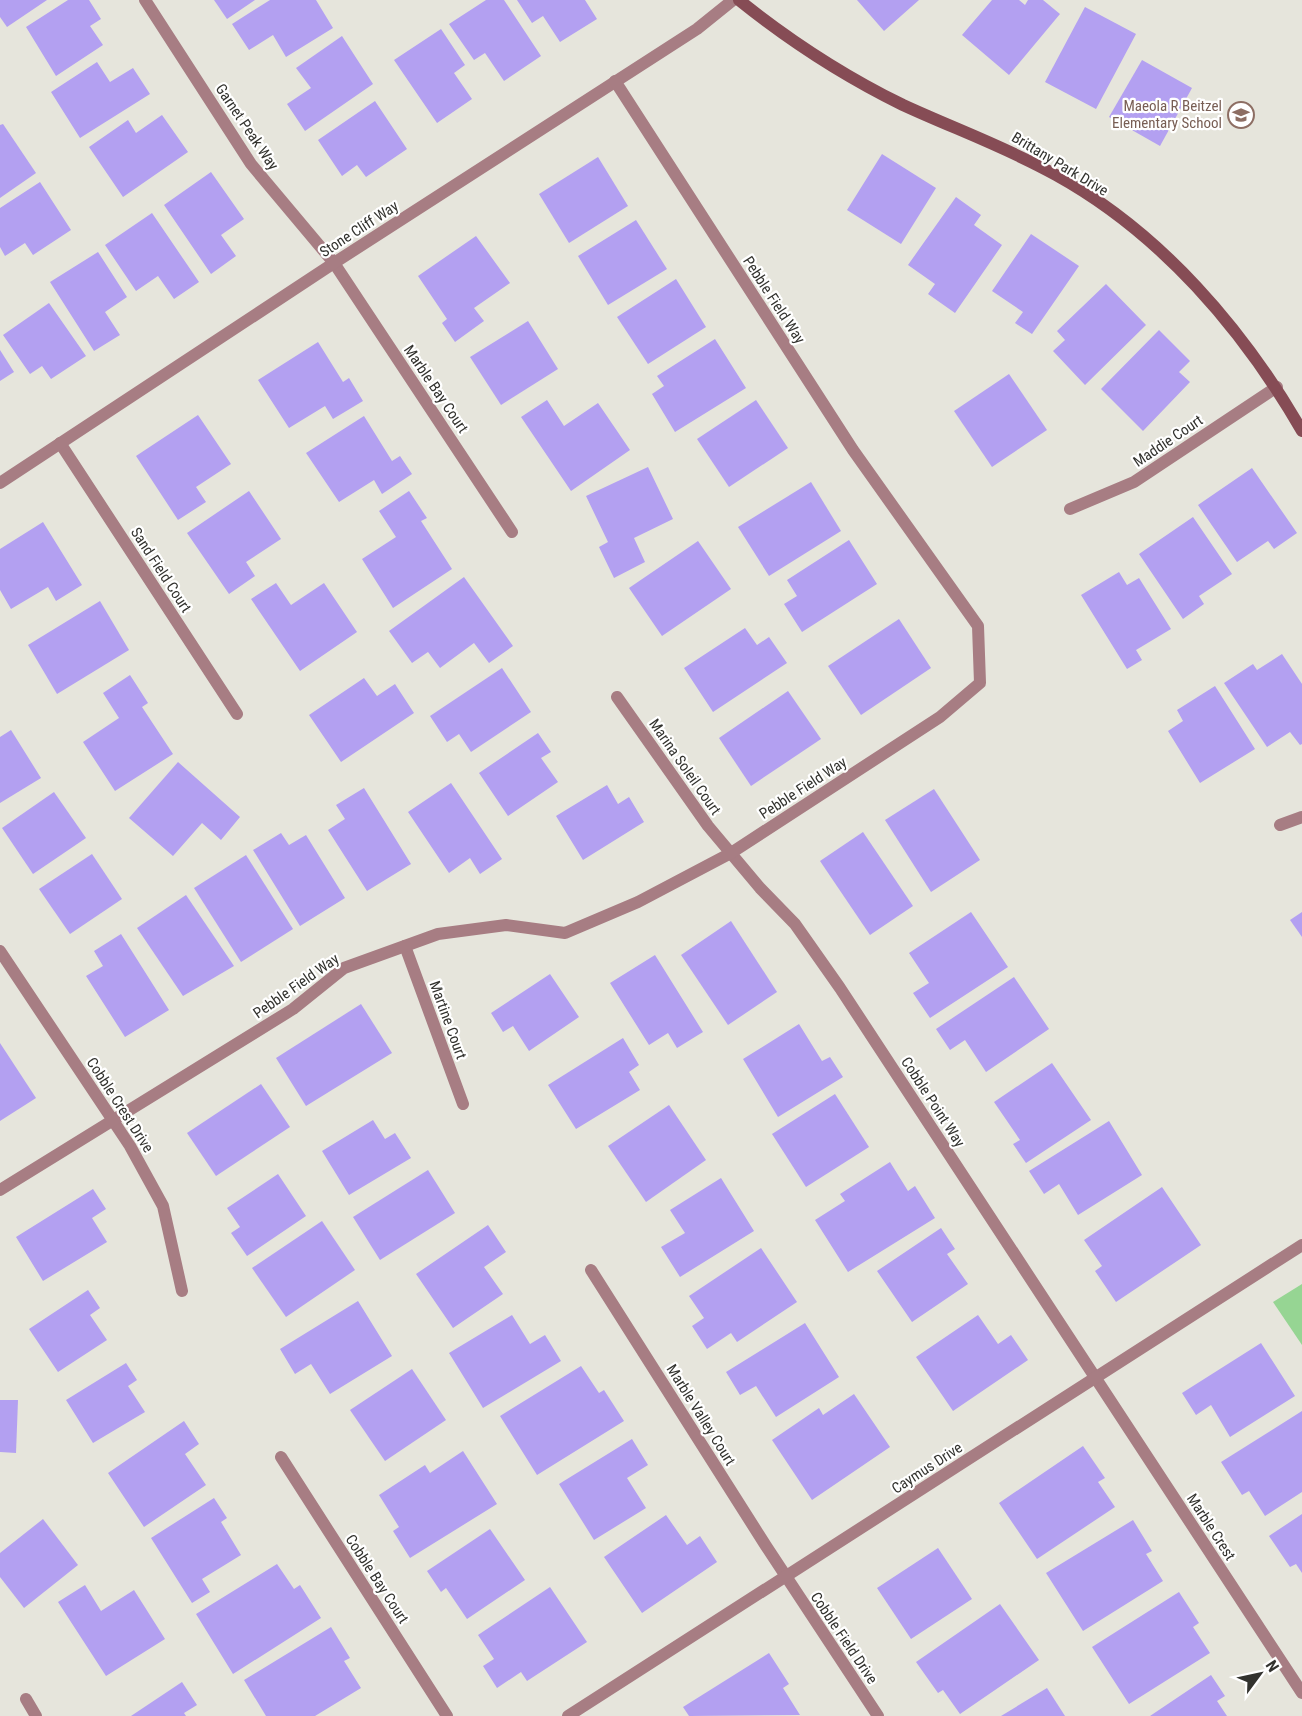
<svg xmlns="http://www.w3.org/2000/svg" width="1302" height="1716" font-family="'Roboto Condensed',sans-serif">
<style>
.green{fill:#96d593}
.building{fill:#b3a0f1}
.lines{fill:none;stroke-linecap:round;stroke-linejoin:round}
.street{stroke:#a77d83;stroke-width:12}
.secondary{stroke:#864c55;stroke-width:12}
.labels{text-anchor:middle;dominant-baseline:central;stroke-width:4.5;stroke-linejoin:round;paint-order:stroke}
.education-label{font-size:15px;fill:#785e54;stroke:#fff;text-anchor:end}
.street-label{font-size:15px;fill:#32322e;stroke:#fff}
</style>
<rect width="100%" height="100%" fill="#e6e5dc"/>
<polygon class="green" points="1302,1284 1302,1345 1273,1302"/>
<g class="building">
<polygon points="0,0 47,0 7,27 0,17"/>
<polygon points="68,0 89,0 101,19 90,26 103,45 56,76 26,27"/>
<polygon points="214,0 255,0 227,19"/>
<polygon points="270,0 316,0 333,28 286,57 273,35 249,50 232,24"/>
<polygon points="486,0 504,0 541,56 504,81 485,53 474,60 449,24"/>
<polygon points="517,0 585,0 597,19 560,42 543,16 532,23"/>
<polygon points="857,0 919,0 884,31"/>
<polygon points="992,0 1019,0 1025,5 1028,0 1043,0 1060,14 1009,75 962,35"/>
<polygon points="1085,7 1136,34 1096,109 1045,82"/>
<polygon points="441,29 465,65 454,73 472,99 437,123 394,60"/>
<polygon points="342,36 373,84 305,131 287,104 311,88 296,68"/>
<polygon points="1142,60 1192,88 1160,146 1109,117"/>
<polygon points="97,62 110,82 133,68 150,94 80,138 51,92"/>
<polygon points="375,101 407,149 366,177 357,165 342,176 318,140"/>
<polygon points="162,115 188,152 123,197 89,147 128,120 136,133"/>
<polygon points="3,124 36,173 0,198 0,125"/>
<polygon points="882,154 936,188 901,244 847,210"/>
<polygon points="598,157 628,206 569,243 539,194"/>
<polygon points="211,172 244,219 221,235 236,256 211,274 164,205"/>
<polygon points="40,182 71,230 33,255 25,243 5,256 0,247 0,208"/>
<polygon points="956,197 981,215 974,225 1002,245 955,313 928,294 935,284 908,265"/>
<polygon points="152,213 199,282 174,299 158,276 136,291 105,245"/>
<polygon points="636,220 667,269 608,305 578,256"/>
<polygon points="1031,234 1079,266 1032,334 1015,323 1023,312 992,291"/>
<polygon points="476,236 510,283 474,308 484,321 455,342 442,323 447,319 418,276"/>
<polygon points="98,252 127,297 105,312 120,335 94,351 50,282"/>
<polygon points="676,279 706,327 648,364 617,317"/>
<polygon points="1106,284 1146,325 1085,385 1053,351 1065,340 1057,331"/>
<polygon points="49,303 86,356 51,379 42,366 30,374 3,335"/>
<polygon points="528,321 558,369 501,405 470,357"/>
<polygon points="1159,330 1190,361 1179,372 1190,382 1143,431 1101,389"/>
<polygon points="715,339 746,388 675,432 652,394 664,386 657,376"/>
<polygon points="318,342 343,382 349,378 363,401 333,419 325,406 289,428 258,380"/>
<polygon points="0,350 14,372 0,381"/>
<polygon points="1009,374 1047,430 992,467 954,411"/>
<polygon points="547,400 564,426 598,403 630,450 571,491 521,417"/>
<polygon points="756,400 788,448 729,487 697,439"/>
<polygon points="198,415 231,464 196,487 206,502 178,520 136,456"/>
<polygon points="364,416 392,461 400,456 412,474 382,494 374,480 339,502 306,453"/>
<polygon points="648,467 673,519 634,538 645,562 614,578 599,547 608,542 586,496"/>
<polygon points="1252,468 1297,533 1274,549 1268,541 1237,562 1198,505"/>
<polygon points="811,482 841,531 769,576 738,527"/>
<polygon points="249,491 281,539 246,562 255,576 229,594 187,533"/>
<polygon points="409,491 427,518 421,521 452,569 393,608 362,559 396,537 379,511"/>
<polygon points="1193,517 1232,574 1199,596 1204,604 1183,619 1139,554"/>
<polygon points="43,522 82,585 56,601 48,587 11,609 0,590 0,549"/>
<polygon points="849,540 877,584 802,632 784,604 797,596 787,580"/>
<polygon points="698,541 731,589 662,636 629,588"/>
<polygon points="1119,572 1127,585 1139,578 1171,629 1136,650 1142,660 1127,669 1081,595"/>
<polygon points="464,577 513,646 489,663 474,643 440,668 428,652 412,663 389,631"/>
<polygon points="276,583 291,605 324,583 357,632 300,671 251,599"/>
<polygon points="100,601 129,650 57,694 28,645"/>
<polygon points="899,619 931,668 861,715 828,666"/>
<polygon points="745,628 757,645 769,637 787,663 713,712 684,668"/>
<polygon points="1282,654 1302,684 1302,744 1300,745 1290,732 1267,747 1224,683 1253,664 1257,670"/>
<polygon points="502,668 531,712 471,752 459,734 447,742 430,716"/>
<polygon points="130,675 148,703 142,707 173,754 115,791 83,742 119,718 103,693"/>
<polygon points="364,678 377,696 395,684 414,713 341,762 309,715"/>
<polygon points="1215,686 1255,749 1200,783 1168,731 1183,721 1177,710"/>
<polygon points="788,691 821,739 751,786 719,738"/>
<polygon points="11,730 41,778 0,803 0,737"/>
<polygon points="538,733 551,752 541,758 558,782 508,816 479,773"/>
<polygon points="178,762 240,817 221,840 202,823 173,856 129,818"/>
<polygon points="451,783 502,859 480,874 470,858 449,873 408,812"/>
<polygon points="607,785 618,804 629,797 644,822 583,860 556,816"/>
<polygon points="364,788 411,864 367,891 328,830 345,819 336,805"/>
<polygon points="934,789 980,860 931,892 885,820"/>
<polygon points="54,792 86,838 33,874 2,828"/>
<polygon points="863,832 913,906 870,935 820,861"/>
<polygon points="281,833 289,845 306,835 345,898 300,926 253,850"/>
<polygon points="92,854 122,899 70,934 39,889"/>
<polygon points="246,855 293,929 241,962 194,888"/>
<polygon points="186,895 234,966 183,996 137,928"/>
<polygon points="971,912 1008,967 930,1018 913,993 929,983 909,953"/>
<polygon points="1302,912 1302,937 1290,920"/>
<polygon points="731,921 777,992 728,1025 681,955"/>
<polygon points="121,934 169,1010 125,1037 86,976 103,966 94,951"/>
<polygon points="655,955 703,1032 677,1048 668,1033 649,1045 610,983"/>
<polygon points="550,974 579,1017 529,1051 513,1026 503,1032 491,1013"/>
<polygon points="1014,977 1049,1029 986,1072 965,1040 950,1050 936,1029"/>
<polygon points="361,1004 392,1053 306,1106 276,1058"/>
<polygon points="799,1024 822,1061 830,1057 843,1077 778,1117 743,1059"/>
<polygon points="623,1038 639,1065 629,1072 640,1090 576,1129 548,1085"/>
<polygon points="0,1043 36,1098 0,1121"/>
<polygon points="1052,1063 1091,1120 1026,1163 1013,1144 1020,1140 994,1102"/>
<polygon points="261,1084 290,1127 216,1176 187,1133"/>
<polygon points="835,1094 869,1147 806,1187 772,1134"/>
<polygon points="669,1105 706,1160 646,1202 608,1146"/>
<polygon points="373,1120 385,1139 395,1133 411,1158 349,1195 322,1151"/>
<polygon points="1109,1121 1142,1175 1078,1215 1059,1184 1044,1194 1029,1171"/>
<polygon points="890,1162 908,1191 915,1186 935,1218 848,1272 815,1220 845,1201 840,1194"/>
<polygon points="428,1170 455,1213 380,1260 353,1217"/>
<polygon points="278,1174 306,1216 247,1256 231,1233 240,1227 227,1208"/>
<polygon points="721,1178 754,1231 680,1277 661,1247 685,1233 670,1210"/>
<polygon points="1162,1187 1201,1245 1116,1302 1095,1271 1102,1266 1084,1240"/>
<polygon points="93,1189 106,1209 92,1218 107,1242 43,1281 16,1237"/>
<polygon points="322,1221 355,1270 286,1317 252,1268"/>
<polygon points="488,1225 506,1252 484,1267 503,1294 453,1328 416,1274"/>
<polygon points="941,1228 955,1249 947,1254 968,1284 912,1322 877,1271"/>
<polygon points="761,1248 797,1302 737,1342 731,1333 707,1349 692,1326 704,1318 689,1296"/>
<polygon points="88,1290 100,1308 90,1315 107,1340 58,1372 29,1329"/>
<polygon points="358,1301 392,1356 330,1394 311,1364 295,1374 280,1349"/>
<polygon points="512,1315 530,1344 545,1335 561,1361 483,1408 449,1353"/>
<polygon points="978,1315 998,1344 1011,1335 1028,1360 953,1411 916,1357"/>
<polygon points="805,1323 839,1377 776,1417 756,1386 740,1395 726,1372"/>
<polygon points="1261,1343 1295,1396 1230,1437 1211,1405 1196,1415 1182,1393"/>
<polygon points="126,1363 137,1380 128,1386 145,1412 93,1443 66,1400"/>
<polygon points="581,1366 599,1393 604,1390 624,1421 537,1475 500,1416"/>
<polygon points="412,1369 446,1420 385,1461 350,1410"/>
<polygon points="854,1394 890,1447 812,1500 772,1440 819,1408 823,1415"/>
<polygon points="0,1400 18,1400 16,1453 0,1452"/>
<polygon points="1302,1411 1302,1492 1265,1516 1249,1491 1242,1495 1221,1462"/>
<polygon points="184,1421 199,1444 185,1454 206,1485 144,1527 108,1473"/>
<polygon points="632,1439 648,1465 627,1478 646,1508 594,1540 559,1484"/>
<polygon points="1083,1446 1105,1478 1098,1482 1115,1507 1037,1559 999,1503"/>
<polygon points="463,1451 497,1504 410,1558 393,1531 399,1527 379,1495 425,1465 430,1473"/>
<polygon points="214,1498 227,1518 221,1522 241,1555 202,1579 210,1592 192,1603 151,1538"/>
<polygon points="1302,1514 1302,1573 1296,1564 1290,1567 1269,1536"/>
<polygon points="666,1515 687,1545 700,1536 717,1562 642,1613 604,1557"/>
<polygon points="43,1519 78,1565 24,1608 0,1577 0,1553"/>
<polygon points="1133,1520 1152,1551 1146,1554 1163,1581 1083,1631 1046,1573"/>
<polygon points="490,1529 525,1580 467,1619 446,1588 441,1592 427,1571"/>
<polygon points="938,1548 972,1599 911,1639 877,1588"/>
<polygon points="277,1564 294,1589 300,1585 321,1618 233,1674 196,1614"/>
<polygon points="85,1585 101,1611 134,1590 165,1639 106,1676 58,1602"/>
<polygon points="550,1587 587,1642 527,1681 521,1672 497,1688 483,1666 494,1659 478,1635"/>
<polygon points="1179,1592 1199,1623 1193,1627 1210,1653 1129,1704 1092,1647"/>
<polygon points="1000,1604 1039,1660 960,1714 943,1690 938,1693 916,1662"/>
<polygon points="331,1627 350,1658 344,1661 361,1688 315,1716 266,1716 244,1680"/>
<polygon points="769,1653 789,1684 783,1688 800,1715 689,1716 683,1707"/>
<polygon points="1211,1675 1225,1696 1217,1701 1227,1716 1150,1716"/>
<polygon points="182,1682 197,1705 184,1713 186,1716 131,1716"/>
<polygon points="1047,1688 1065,1716 1001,1716"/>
</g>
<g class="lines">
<g class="street">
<polyline points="145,0 251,164 334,263 512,532"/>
<polyline points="60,443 237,714"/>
<polyline points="0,483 334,263 697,29 733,0"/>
<polyline points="1070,509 1134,482 1277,387"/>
<polyline points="617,697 708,826 760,888 795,924 840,988 1302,1693"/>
<polyline points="1280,825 1302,817"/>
<polyline points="405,946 463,1104"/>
<polyline points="0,951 130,1146 163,1206 182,1291"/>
<polyline points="0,1190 293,1009 344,968 438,934 506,925 565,933 638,902 731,853 940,717 980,683 978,626 853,450 615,81"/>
<polyline points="591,1270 766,1546 878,1716"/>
<polyline points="281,1457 447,1716"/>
<polyline points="26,1699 36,1716"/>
<polyline points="568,1716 1302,1245"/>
</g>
<path class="secondary" d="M 739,0 C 790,41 844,76 903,105 C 955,129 1006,147 1056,175 C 1161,233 1243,329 1302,431"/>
</g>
<defs>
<symbol id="school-ring" viewBox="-11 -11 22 22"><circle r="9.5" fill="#fff" stroke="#8d6e63" stroke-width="1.5"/><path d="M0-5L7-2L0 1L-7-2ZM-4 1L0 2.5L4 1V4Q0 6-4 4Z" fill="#8d6e63"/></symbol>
</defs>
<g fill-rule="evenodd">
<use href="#school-ring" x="1226" y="100" width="30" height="30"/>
</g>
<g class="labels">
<g class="education-label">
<text x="1222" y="106">Maeola R Beitzel<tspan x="1222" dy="17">Elementary School</tspan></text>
</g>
<g class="street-label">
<text transform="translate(247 127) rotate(56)">Garnet Peak Way</text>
<text transform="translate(1060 164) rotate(31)">Brittany Park Drive</text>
<text transform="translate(359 229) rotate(-33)">Stone Cliff Way</text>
<text transform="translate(774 300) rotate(57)">Pebble Field Way</text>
<text transform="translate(436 389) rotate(56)">Marble Bay Court</text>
<text transform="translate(1168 441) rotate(-34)">Maddie Court</text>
<text transform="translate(161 570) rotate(57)">Sand Field Court</text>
<text transform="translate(685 767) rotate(55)">Marina Soleil Court</text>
<text transform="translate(803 788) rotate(-33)">Pebble Field Way</text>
<text transform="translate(296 986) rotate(-35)">Pebble Field Way</text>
<text transform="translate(448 1020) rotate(70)">Martine Court</text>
<text transform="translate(933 1102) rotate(57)">Cobble Point Way</text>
<text transform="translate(120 1105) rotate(57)">Cobble Crest Drive</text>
<text transform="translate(701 1415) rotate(58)">Marble Valley Court</text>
<text transform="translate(927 1468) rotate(-33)">Caymus Drive</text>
<text transform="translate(1211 1527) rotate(57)">Marble Crest</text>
<text transform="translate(377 1579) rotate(57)">Cobble Bay Court</text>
<text transform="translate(844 1638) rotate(56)">Cobble Field Drive</text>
</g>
</g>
<g transform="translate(1260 1674) rotate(57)" stroke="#ffffff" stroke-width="4.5" paint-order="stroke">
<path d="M0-4.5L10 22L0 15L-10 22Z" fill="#32322e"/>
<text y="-9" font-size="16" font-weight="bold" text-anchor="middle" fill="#32322e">N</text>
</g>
</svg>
